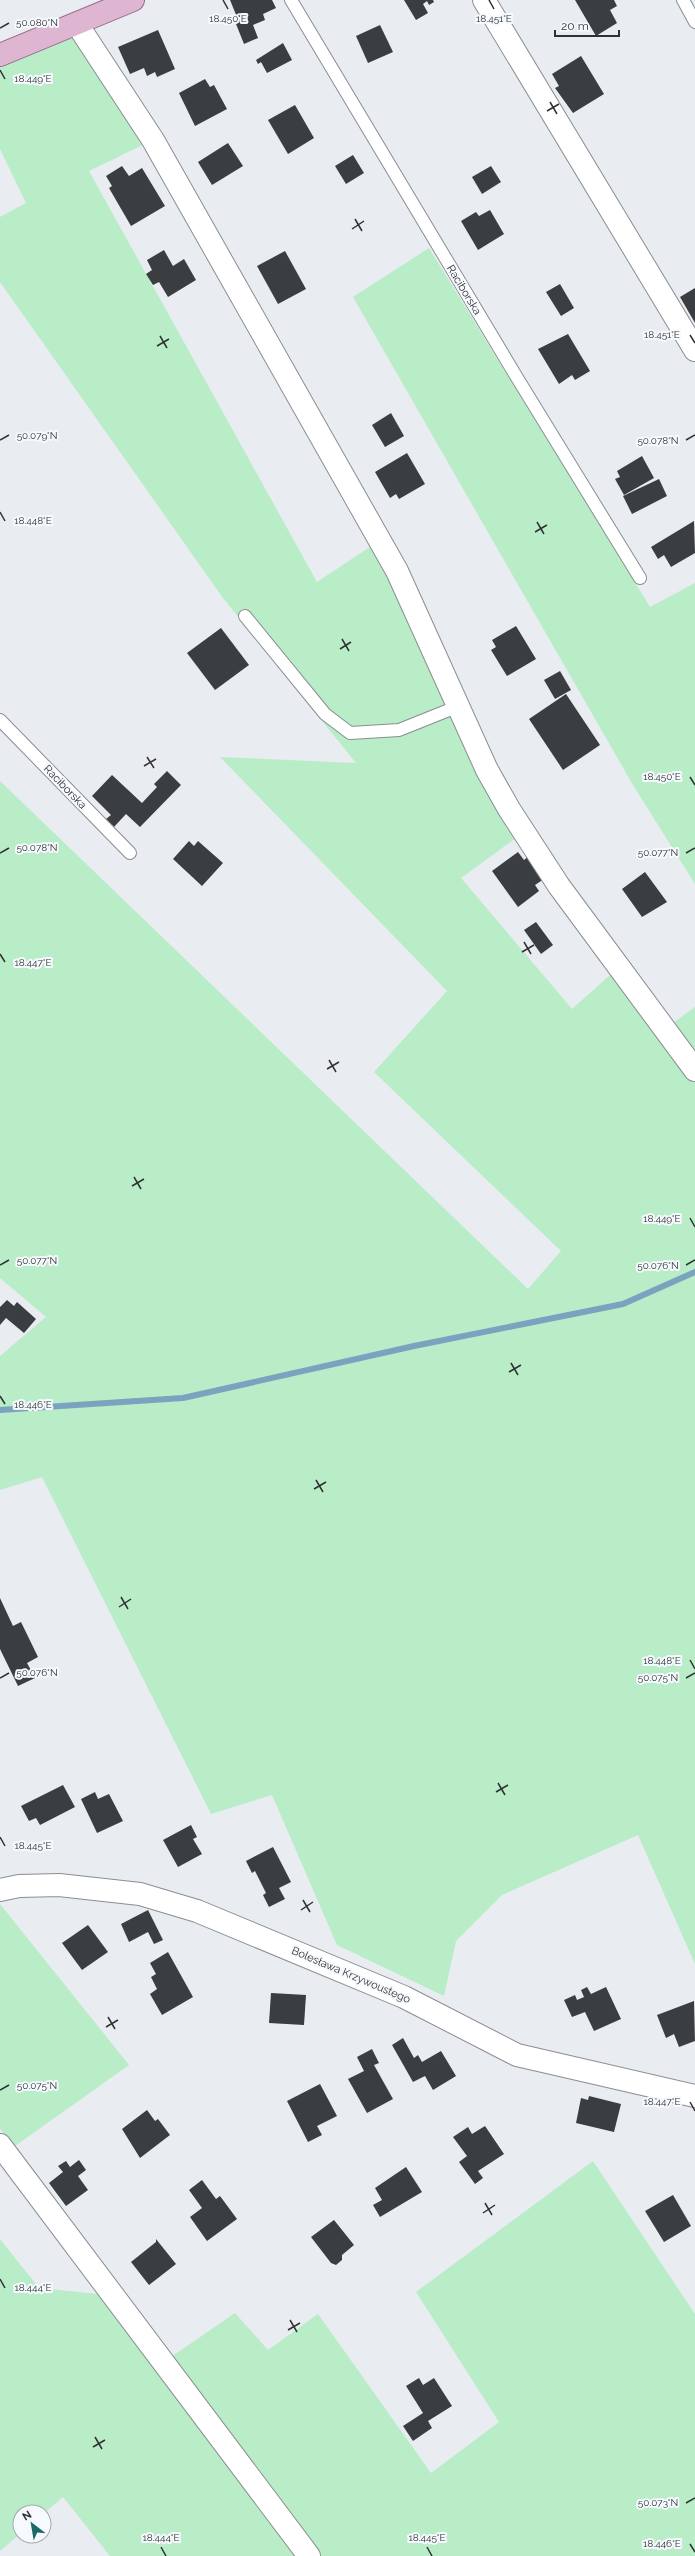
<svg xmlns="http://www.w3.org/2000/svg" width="695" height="2556" font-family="Raleway,sans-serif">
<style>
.green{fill:#b8edc8}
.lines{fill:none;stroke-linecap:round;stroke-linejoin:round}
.stream{stroke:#7aa3c0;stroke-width:6}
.building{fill:#3b3e41}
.lane-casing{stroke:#8a8d91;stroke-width:14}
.street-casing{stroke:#8a8d91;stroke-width:24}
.primary-casing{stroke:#936886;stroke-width:24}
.lane{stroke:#fff;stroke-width:12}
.street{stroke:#fff;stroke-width:22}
.primary{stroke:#dfb6d2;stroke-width:22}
.ticks{fill:none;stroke:#303132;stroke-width:1.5}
.labels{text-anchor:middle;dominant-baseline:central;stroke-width:4;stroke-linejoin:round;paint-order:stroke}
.street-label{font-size:11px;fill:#303132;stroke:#f6fafe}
.ticks-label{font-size:10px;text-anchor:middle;fill:#303132;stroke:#f6fafe;stroke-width:4;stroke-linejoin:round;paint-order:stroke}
</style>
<rect width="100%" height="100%" fill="#e9ecf0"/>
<g class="green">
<polygon points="77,24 153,140 89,171 317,582 379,541 524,832 461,878 572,1009 619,967 665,1029 695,1007 695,1964 638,1835 502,1895 456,1941 444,1996 337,1945 272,1795 211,1814 42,1477 0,1490 0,1356 46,1317 0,1278 0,781 528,1289 561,1251 374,1072 447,991 220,757 356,763 223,598 0,282 0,217 26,203 0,149 0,55"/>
<polygon points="429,248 650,607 695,583 695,884 633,785 353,297"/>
<polygon points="0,1904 129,2065 15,2146 0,2129"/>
<polygon points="593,2161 695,2314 695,2556 110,2556 63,2497 44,2513 20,2512 20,2534 0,2551 0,2239 39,2288 98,2294 171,2357 235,2313 268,2350 318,2314 431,2473 499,2422 416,2292"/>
</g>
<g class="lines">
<polyline class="stream" points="0,1410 183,1398 414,1346 623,1304 695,1272"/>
</g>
<g class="building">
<polygon points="230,0 272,0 276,8 263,14 265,20 253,25 258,38 244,44 236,24 239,22"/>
<polygon points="404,0 433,0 434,2 429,5 427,1 423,4 428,13 416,20"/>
<polygon points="575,0 614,0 617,6 610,10 617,23 596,36"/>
<polygon points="380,25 393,52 368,63 356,36"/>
<polygon points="158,30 175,69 157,77 155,72 147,76 144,68 130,74 118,47"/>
<polygon points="283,43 292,60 267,73 261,62 258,64 256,60"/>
<polygon points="581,56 604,94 573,113 555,88 559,86 552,74"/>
<polygon points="205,79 210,87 214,85 227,109 195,126 179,93"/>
<polygon points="295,105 314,138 288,154 268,120"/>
<polygon points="228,143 243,166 212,185 198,162"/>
<polygon points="353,155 364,173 346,184 335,166"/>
<polygon points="122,166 129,176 142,168 165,206 131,226 109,188 112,186 106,176"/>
<polygon points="491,166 501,182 482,194 472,177"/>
<polygon points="490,210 504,234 478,250 461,221 476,212 479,216"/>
<polygon points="164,250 173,266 184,259 196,280 168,297 159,282 153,285 146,274 152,270 147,260"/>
<polygon points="285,251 306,289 278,304 257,266"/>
<polygon points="560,284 574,308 561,316 546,292"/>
<polygon points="695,288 695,323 680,297"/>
<polygon points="568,334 590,371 575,380 572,375 559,384 538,349"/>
<polygon points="391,413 404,436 385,447 372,425"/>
<polygon points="407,453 425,484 399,499 396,494 390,498 375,472"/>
<polygon points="642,456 654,478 624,495 615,479 620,477 617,471"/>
<polygon points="659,479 667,496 632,514 623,496"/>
<polygon points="694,521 695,553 671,567 664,555 658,559 651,547"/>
<polygon points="516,626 536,659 507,676 491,650 496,647 492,640"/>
<polygon points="221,628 249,665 215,690 187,653"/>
<polygon points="560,671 571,690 555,699 544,680"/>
<polygon points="566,694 600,745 563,770 529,719"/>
<polygon points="167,771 181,785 140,827 126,814 114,827 106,819 111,815 92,796 112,775 142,803 157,787 154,784"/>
<polygon points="189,841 194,846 198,841 223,863 202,886 173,859"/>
<polygon points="518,852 524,860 531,854 547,877 535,885 539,891 518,907 492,871"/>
<polygon points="645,872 667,902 642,917 622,889"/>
<polygon points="536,922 553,945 541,954 524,930"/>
<polygon points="7,1300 14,1306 17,1302 36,1319 24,1333 6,1318 0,1325 0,1307"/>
<polygon points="0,1598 13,1626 21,1622 38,1657 27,1663 35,1678 18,1686 0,1649"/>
<polygon points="63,1785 75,1807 40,1825 36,1818 29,1821 21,1806"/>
<polygon points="95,1792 98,1799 109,1794 123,1821 97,1833 81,1799"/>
<polygon points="191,1825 197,1837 193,1839 202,1854 178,1867 163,1840"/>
<polygon points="273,1847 291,1882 279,1888 285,1899 269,1907 263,1895 266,1893 255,1871 252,1873 246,1861"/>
<polygon points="148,1910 163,1940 154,1944 148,1932 129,1942 121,1924"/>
<polygon points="88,1925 108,1952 82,1970 62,1943"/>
<polygon points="168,1952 193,1997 162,2015 150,1994 157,1989 151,1977 156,1974 150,1963"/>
<polygon points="587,1987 591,1994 606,1987 621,2019 594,2031 585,2012 572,2017 564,2000 575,1995 577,2000 584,1997 581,1990"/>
<polygon points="271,1993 306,1995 304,2025 269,2023"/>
<polygon points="694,2001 695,2041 679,2047 674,2034 666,2038 657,2015"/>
<polygon points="403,2038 414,2058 418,2055 422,2062 441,2051 456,2076 433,2090 425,2076 413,2082 392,2045"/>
<polygon points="372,2049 379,2063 374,2065 393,2099 367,2113 348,2079 364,2071 357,2057"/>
<polygon points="320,2084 337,2116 317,2126 322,2135 308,2142 287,2101"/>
<polygon points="589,2096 621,2104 614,2132 576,2123 581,2098 588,2100"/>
<polygon points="147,2110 155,2121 158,2119 170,2135 140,2158 122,2129"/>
<polygon points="485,2126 504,2154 478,2171 483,2178 475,2184 459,2162 467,2156 453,2137 468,2127 472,2134"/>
<polygon points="79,2160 86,2170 78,2176 88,2190 66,2206 49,2183 63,2172 58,2166 66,2161 70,2167"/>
<polygon points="406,2167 422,2192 380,2217 373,2205 382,2200 375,2188"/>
<polygon points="202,2180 216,2199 220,2196 237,2219 207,2241 190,2217 202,2208 189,2190"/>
<polygon points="673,2195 691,2226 664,2242 645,2211"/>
<polygon points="334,2220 354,2245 342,2255 342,2260 336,2265 331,2263 311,2237"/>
<polygon points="156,2239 176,2264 149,2285 131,2262 156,2242"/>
<polygon points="419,2378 423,2385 434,2378 452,2406 428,2421 432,2428 413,2441 403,2426 423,2413 406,2386"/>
</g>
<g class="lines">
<defs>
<g id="lane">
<polyline points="291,0 516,376 640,578"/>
<polyline points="683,0 695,22"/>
<polyline points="245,616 325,714 350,733 399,730 459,706"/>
<polyline points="0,720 130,853"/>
</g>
<g id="street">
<polyline points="484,0 695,350"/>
<polyline points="77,24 153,140 397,571 487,770 509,809 559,886 695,1070"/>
<polyline points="0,1890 19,1886 59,1885 140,1894 197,1911 404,1997 517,2055 695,2096"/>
<polyline points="0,2145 309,2556"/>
</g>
<polyline id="primary" points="0,55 133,0"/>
</defs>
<use href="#lane" class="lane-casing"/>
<use href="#street" class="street-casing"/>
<use href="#primary" class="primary-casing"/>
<use href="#lane" class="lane"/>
<use href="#street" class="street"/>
<use href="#primary" class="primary"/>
</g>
<path class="ticks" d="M 223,0 L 228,9M 489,0 L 494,9M 0,28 L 9,23M 0,70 L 5,79M 550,102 L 557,114M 547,111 L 559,104M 355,219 L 362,231M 352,229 L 364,221M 690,335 L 695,343M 160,336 L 167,348M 157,346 L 169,339M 0,440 L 9,435M 686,440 L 695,435M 0,512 L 5,521M 537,522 L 544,534M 535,532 L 547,525M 342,639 L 349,651M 340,649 L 351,642M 147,757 L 154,768M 144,766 L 156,759M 690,777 L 695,785M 0,853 L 9,848M 686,853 L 695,848M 524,942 L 531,954M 522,952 L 534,945M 0,954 L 5,962M 329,1060 L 336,1072M 327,1069 L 339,1062M 134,1177 L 141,1189M 132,1186 L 144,1179M 690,1218 L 695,1227M 0,1265 L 9,1260M 686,1265 L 695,1260M 511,1363 L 518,1375M 509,1372 L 521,1365M 0,1396 L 5,1404M 316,1480 L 323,1492M 314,1489 L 326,1482M 121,1597 L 128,1609M 119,1607 L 131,1599M 690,1660 L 695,1669M 0,1678 L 9,1673M 686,1678 L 695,1673M 498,1783 L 505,1795M 496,1792 L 508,1785M 0,1837 L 5,1846M 303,1900 L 310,1912M 301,1910 L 313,1902M 108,2017 L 115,2029M 106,2027 L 118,2020M 0,2090 L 9,2085M 690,2102 L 695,2111M 485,2203 L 492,2215M 483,2213 L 495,2205M 0,2279 L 5,2288M 290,2320 L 297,2332M 288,2330 L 300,2323M 95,2437 L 102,2449M 93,2447 L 105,2440M 686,2503 L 695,2498M 690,2544 L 695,2552M 161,2547 L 166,2556M 427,2547 L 432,2556"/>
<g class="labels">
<g class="street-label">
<text transform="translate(464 290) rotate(59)">Raciborska</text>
<text transform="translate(65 787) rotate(46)">Raciborska</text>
<text transform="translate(351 1975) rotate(23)">Bolesława Krzywoustego</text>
</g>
</g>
<g class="ticks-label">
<text x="228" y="22">18.450°E</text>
<text x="494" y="22">18.451°E</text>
<text x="37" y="26">50.080°N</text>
<text x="33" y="82">18.449°E</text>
<text x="662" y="338">18.451°E</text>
<text x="37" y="439">50.079°N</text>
<text x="658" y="444">50.078°N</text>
<text x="33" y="524">18.448°E</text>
<text x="662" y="780">18.450°E</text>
<text x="37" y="851">50.078°N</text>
<text x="658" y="856">50.077°N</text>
<text x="33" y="966">18.447°E</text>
<text x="662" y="1222">18.449°E</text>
<text x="37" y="1264">50.077°N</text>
<text x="658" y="1269">50.076°N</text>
<text x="33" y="1408">18.446°E</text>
<text x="662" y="1664">18.448°E</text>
<text x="37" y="1676">50.076°N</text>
<text x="658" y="1681">50.075°N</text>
<text x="33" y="1849">18.445°E</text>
<text x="37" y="2089">50.075°N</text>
<text x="662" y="2105">18.447°E</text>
<text x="33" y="2291">18.444°E</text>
<text x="658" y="2506">50.073°N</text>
<text x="161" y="2541">18.444°E</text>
<text x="427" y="2541">18.445°E</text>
<text x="662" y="2547">18.446°E</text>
</g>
<g transform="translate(32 2524) rotate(329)"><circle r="19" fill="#f6fafe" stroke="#a7aaac"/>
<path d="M0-3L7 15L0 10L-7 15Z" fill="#1b6867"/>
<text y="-6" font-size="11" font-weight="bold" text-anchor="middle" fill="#303132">N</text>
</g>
<path d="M555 30v6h64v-6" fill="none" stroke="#303132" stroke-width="2"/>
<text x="561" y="30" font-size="12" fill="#303132" stroke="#f6fafe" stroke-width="3" paint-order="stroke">20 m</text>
</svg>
